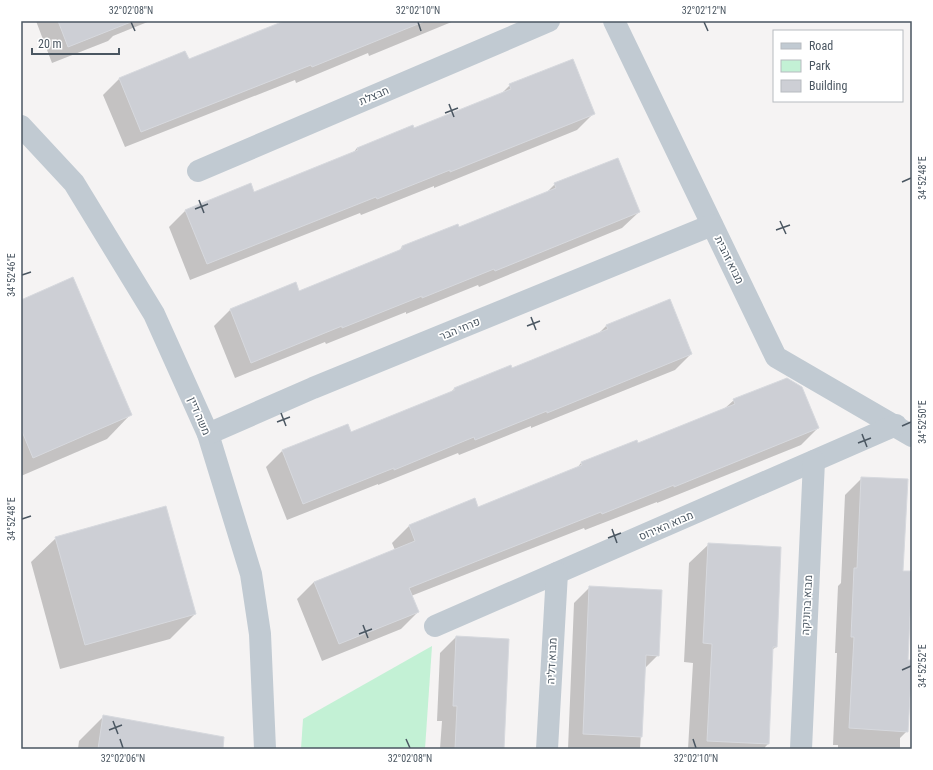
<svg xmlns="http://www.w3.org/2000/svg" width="933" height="770" font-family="'Roboto Condensed',Heebo,sans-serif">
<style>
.green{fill:#c3f1d5}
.shadow{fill:#0003}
.building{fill:#cdcfd5;stroke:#d7d9de}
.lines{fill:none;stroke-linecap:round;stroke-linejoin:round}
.minor{stroke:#c1cad2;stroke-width:22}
.ticks{fill:none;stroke:#4a5661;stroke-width:1.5}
.labels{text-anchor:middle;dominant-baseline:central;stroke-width:3.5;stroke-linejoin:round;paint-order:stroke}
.street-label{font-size:11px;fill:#4a5661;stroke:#fff}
.neatline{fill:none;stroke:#4a5661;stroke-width:1.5}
.ticks-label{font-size:10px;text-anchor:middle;fill:#4a5661}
</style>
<rect width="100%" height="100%" fill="#f5f3f3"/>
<polygon class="green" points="432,646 425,749 301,749 303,719"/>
<g class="shadow">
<polygon points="36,21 150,21 113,36 108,41 52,63"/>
<polygon points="287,21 454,21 369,56 368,53 296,83 295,80 125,147 103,95 120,78 188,60"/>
<polygon points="510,85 593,114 577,130 434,188 434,186 361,215 360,213 190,280 169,227 185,211 254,193 353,153 357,148 414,129 500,95"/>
<polygon points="555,184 639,212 622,228 479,287 478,285 406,314 406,312 326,344 325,342 235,378 214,326 230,310 295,283 299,292 398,252 402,247 459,228 545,194"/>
<polygon points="21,301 131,414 107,439 21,476"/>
<polygon points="607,325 691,354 675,370 531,428 531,426 459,455 458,453 378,485 378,484 287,520 266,467 282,451 347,425 351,433 450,393 454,389 511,370 598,334"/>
<polygon points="734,400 818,428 801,445 657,503 657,502 585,530 584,528 411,596 418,612 401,629 322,661 297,599 314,582 395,550 392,543 409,526 478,508 577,468 581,463 638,444 724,409"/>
<polygon points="862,478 902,572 907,661 907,731 900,738 900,749 838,749 838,745 833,745 837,653 835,653 838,586 841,583 845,495"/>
<polygon points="56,538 195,614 170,639 60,669 31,562"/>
<polygon points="709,544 776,647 772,650 768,744 765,747 765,749 688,749 693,663 684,662 689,563"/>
<polygon points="590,587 658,655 645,668 640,749 568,749 574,603"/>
<polygon points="456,637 504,749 440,749 442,721 437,721 440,653"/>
<polygon points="104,716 214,749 78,749 79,741"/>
</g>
<g class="building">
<polygon points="58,21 131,21 131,22 68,47"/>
<polygon points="284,21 423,22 312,67 311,65 141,132 119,78 185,51 189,59"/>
<polygon points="573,59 595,114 450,172 450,170 377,199 376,197 207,264 185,210 251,183 254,192 358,150 357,148 413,125 414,128 511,89 509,84"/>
<polygon points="618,158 640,212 495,271 494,269 422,298 422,296 342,328 342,326 251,363 230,309 296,282 299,291 402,249 402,246 458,224 459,227 556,188 554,183"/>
<polygon points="73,277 132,415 33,458 21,429 21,300"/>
<polygon points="670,299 692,354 547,413 547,411 475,440 474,437 394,470 394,468 303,504 282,450 348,424 351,432 455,390 454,388 511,365 512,368 608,329 606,325"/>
<polygon points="787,378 802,387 819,428 674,487 674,485 602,514 601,512 409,588 419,612 339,644 314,582 415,541 409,525 475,498 478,507 582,465 581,462 637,440 638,443 735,404 733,399"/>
<polygon points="861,477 908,479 903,571 912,571 908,660 912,660 908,732 849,728 854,637 851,637 854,568 857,568"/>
<polygon points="166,506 196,614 85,645 55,537"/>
<polygon points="708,543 781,547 777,647 773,647 769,744 707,741 712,644 703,643"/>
<polygon points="589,586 662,590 659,656 646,655 642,737 583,734"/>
<polygon points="456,636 509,639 504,749 455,749 457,706 453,706"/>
<polygon points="103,715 224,737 223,749 98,749"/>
</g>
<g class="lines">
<g class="minor">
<polyline points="614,21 776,357 912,436"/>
<polyline points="21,126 74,183 154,314 208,434 251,574 260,634 265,749"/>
<polyline points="198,171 549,21"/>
<polyline points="208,434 313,388 712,225"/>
<polyline points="435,626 896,425"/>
<polyline points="547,749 557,573"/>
<polyline points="801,749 814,461"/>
</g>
</g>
<path class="ticks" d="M 131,22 L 135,31M 418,22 L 421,31M 704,22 L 708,31M 449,104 L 454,117M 445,113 L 458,108M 902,182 L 911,178M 199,200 L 204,213M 195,209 L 208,204M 780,221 L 786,234M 776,230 L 790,225M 22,275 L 31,272M 531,317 L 536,330M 527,326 L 540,321M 281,413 L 286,426M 277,422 L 290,417M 902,426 L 911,422M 862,434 L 867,447M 858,443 L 871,438M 22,519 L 31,516M 612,529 L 617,543M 608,538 L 621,533M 363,625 L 368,638M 359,634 L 372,629M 902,670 L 911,666M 113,721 L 118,734M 109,730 L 122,725M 120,739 L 123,748M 406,739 L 410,748M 693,739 L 696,748"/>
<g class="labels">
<g class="street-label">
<text transform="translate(374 96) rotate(-23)">חבצלת</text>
<text transform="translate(729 260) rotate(64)">מבוא זהבית</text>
<text transform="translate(460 329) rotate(-22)">פרחי הבר</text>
<text transform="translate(199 416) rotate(67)">משה דיין</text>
<text transform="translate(666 526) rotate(-23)">מבוא האירוס</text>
<text transform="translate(807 605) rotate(-87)">מבוא ברוניקה</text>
<text transform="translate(552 661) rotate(-87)">מבוא דליה</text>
</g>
</g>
<rect width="933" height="770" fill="none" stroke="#ffffff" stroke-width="44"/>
<rect x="773" y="30" width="130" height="72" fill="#ffffff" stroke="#b7bbc0"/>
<rect x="781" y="43" width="20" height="6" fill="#c1cad2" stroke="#b7bbc0"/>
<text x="809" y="50" font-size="12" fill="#4a5661">Road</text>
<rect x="781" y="60" width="20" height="12" fill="#c3f1d5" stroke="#b7bbc0"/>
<text x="809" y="70" font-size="12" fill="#4a5661">Park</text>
<rect x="781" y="80" width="20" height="12" fill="#cdcfd5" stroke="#b7bbc0"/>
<text x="809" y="90" font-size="12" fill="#4a5661">Building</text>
<path d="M32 48v6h87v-6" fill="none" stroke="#4a5661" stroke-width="2"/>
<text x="38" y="48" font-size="12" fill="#4a5661" stroke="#ffffff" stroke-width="3" paint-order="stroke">20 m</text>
<rect x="22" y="22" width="889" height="726" class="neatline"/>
<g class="ticks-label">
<text x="131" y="14">32°02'08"N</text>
<text x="418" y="14">32°02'10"N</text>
<text x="704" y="14">32°02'12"N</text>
<text transform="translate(922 178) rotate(-90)" y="4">34°52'48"E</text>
<text transform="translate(11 275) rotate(-90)" y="4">34°52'46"E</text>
<text transform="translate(922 422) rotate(-90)" y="4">34°52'50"E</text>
<text transform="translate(11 519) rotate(-90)" y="4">34°52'48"E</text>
<text transform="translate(922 666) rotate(-90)" y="4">34°52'52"E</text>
<text x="123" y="762">32°02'06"N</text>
<text x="410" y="762">32°02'08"N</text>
<text x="696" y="762">32°02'10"N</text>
</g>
</svg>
